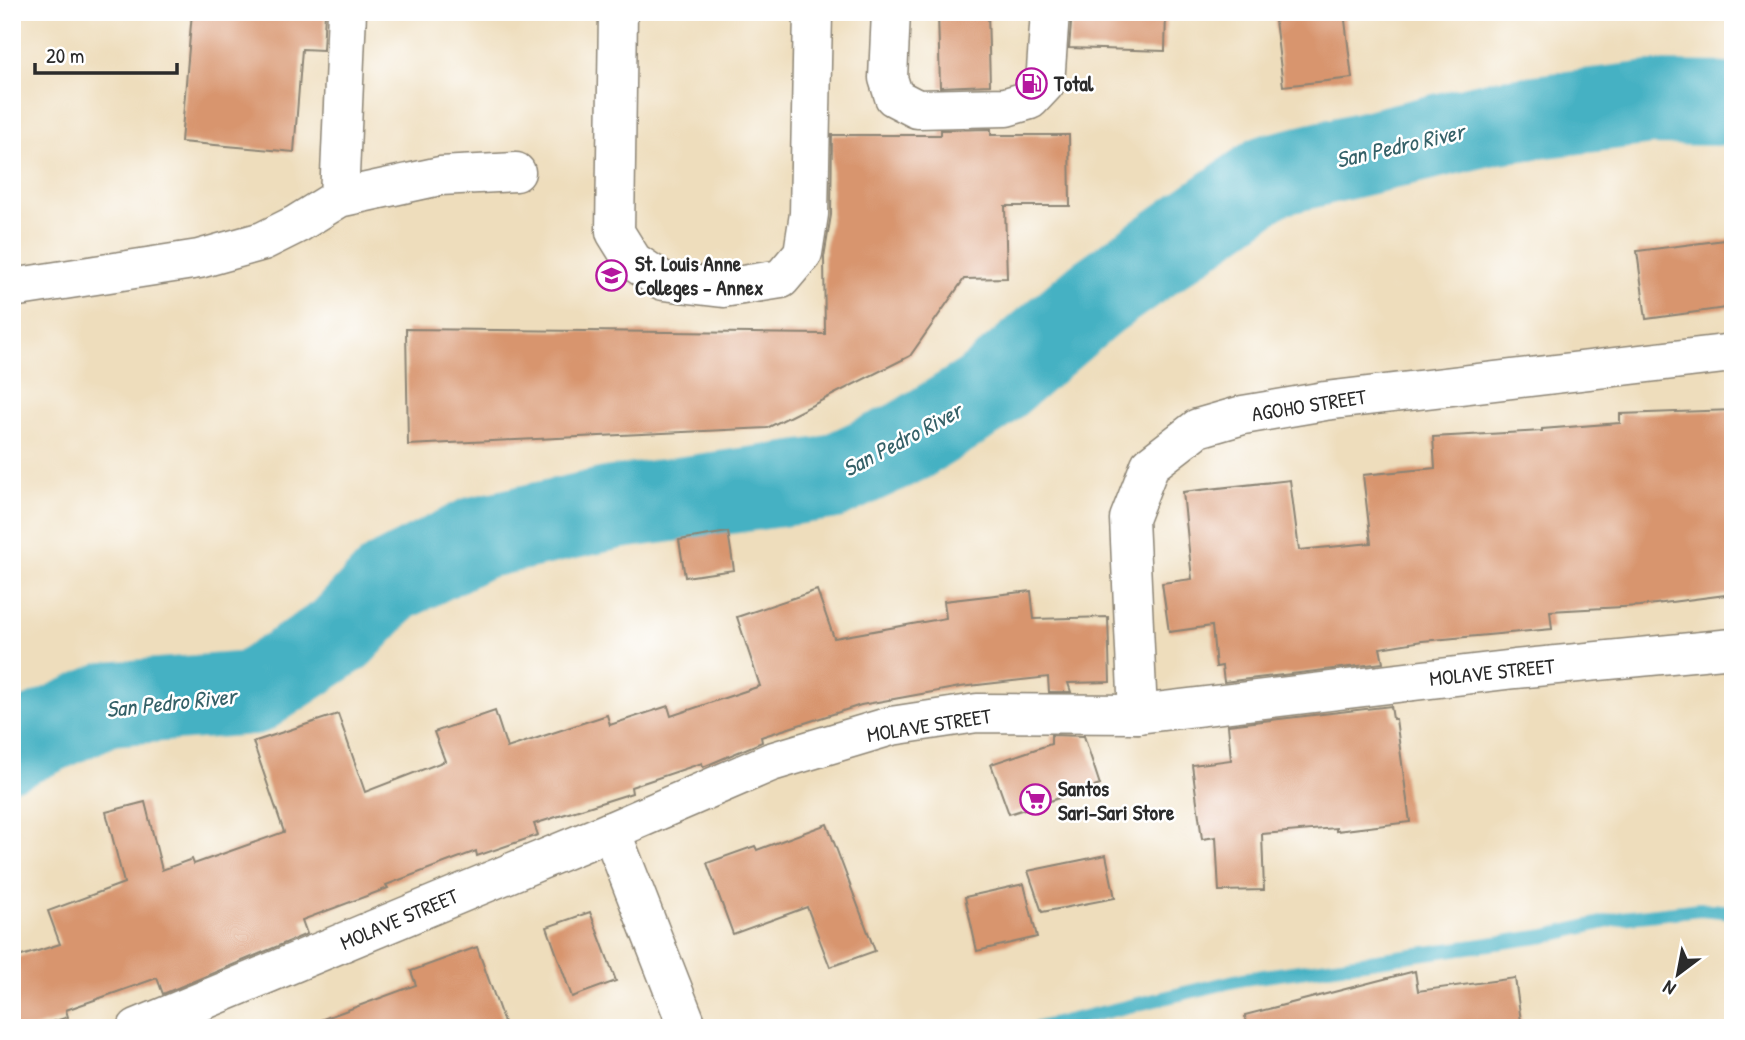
<svg xmlns="http://www.w3.org/2000/svg" width="1745" height="1040" font-family="'Patrick Hand',sans-serif">
<style>
.lines{fill:none;stroke-linecap:round;stroke-linejoin:round}
.stream{stroke:#45b1c3;stroke-width:14}
.river{stroke:#45b1c3;stroke-width:84}
.building{fill:#d8956e}
.minor-casing{stroke:#8c8474;stroke-width:41}
.minor{stroke:#fff;stroke-width:38}
.labels{text-anchor:middle;dominant-baseline:central;stroke-width:5;stroke-linejoin:round;paint-order:stroke}
.poi-label{font-size:21px;font-weight:bold;fill:#2b2b2b;stroke:#fff;text-anchor:start}
.street-label{font-size:21px;fill:#2b2b2b;stroke:#fff}
.water-label{font-size:23px;font-style:italic;fill:#356168;stroke:#fff}
</style>
<rect width="100%" height="100%" fill="#fff"/>
<filter id="ink" filterUnits="userSpaceOnUse"><feTurbulence type="fractalNoise" baseFrequency=".0143" numOctaves="2"/><feDisplacementMap in="SourceGraphic" scale="14" xChannelSelector="R" yChannelSelector="G"/><feConvolveMatrix kernelMatrix="1 2 1 2 8 2 1 2 1" color-interpolation-filters="sRGB"/></filter>
<filter id="wash" filterUnits="userSpaceOnUse"><feTurbulence type="fractalNoise" baseFrequency=".00686" numOctaves="4" result="noise"/><feDisplacementMap in="SourceGraphic" scale="28" xChannelSelector="R" yChannelSelector="G"/><feGaussianBlur stdDeviation="1.57" result="paint"/><feColorMatrix in="noise" values="0 0 0 0 0 0 0 0 0 0 0 0 0 0 0 0 0 1.4 0 .05"/><feComposite in="paint" operator="in"/></filter>
<g filter="url(#wash)">
<rect width="100%" height="100%" fill="#eeddbc"/>
<g class="lines">
<polyline class="stream" points="1038,1028 1243,979 1546,936 1622,918 1700,909 1733,912"/>
<polyline class="river" points="12,748 107,704 252,693 341,634 389,583 477,538 613,508 830,478 909,441 983,395 1096,298 1269,176 1496,122 1651,103 1733,104"/>
</g>
<g id="blocks">
<g class="building">
<polygon points="192,12 325,12 323,50 302,49 294,152 181,142"/>
<polygon points="938,12 988,12 990,85 940,87"/>
<polygon points="1072,12 1166,12 1165,51 1069,48"/>
<polygon points="1274,12 1344,12 1352,78 1283,86"/>
<polygon points="991,129 991,135 1069,135 1070,206 1005,206 1007,278 964,279 910,356 767,428 408,445 406,329 825,334 824,257 831,215 832,135 941,135 941,130"/>
<polygon points="1733,239 1733,307 1646,319 1637,251"/>
<polygon points="1733,410 1733,594 1640,606 1550,611 1552,629 1422,641 1380,648 1383,663 1224,682 1222,666 1216,667 1212,626 1169,632 1162,583 1192,579 1183,492 1290,480 1299,550 1371,543 1363,475 1435,468 1433,437 1542,431 1542,429 1620,423 1620,414"/>
<polygon points="728,532 734,570 685,577 679,540"/>
<polygon points="817,590 834,638 946,618 944,601 1031,591 1034,619 1108,617 1110,682 1068,683 1071,692 1049,692 1048,677 960,687 861,705 761,737 762,742 703,767 702,763 631,787 632,793 534,824 538,835 477,856 476,851 386,885 388,888 302,920 307,934 163,994 157,978 66,1010 68,1017 33,1028 12,1028 12,959 60,944 48,911 124,883 106,812 145,802 162,870 192,859 194,864 284,832 253,742 338,714 365,792 445,761 434,732 495,711 507,748 607,715 610,725 668,706 671,716 760,686 737,617"/>
<polygon points="1391,706 1393,719 1396,719 1410,822 1336,831 1336,828 1262,834 1264,890 1219,891 1216,837 1202,839 1192,765 1231,760 1228,725"/>
<polygon points="1051,735 1084,736 1100,785 1009,814 991,764 1051,744"/>
<polygon points="827,824 875,951 830,967 807,907 733,934 707,863 755,846 757,850"/>
<polygon points="1106,855 1115,898 1042,912 1028,871"/>
<polygon points="1024,884 1037,937 977,951 965,897"/>
<polygon points="590,912 616,981 572,997 547,927"/>
<polygon points="477,947 506,1028 313,1028 312,1023 416,985 411,971"/>
<polygon points="1415,971 1418,991 1515,978 1522,1028 1246,1028 1245,1015"/>
</g>
</g>
</g>
<g filter="url(#ink)">
<use href="#blocks" fill-opacity="0" stroke="#8c8474" stroke-width="2"/>
<g class="lines">
<defs>
<g id="minor">
<polyline points="618,12 615,232 633,261 663,281 723,288 781,279 803,253 809,214 813,12"/>
<polyline points="891,12 888,78 894,97 917,109 1006,107 1030,100 1045,84 1050,12"/>
<polyline points="339,198 347,12"/>
<polyline points="12,288 199,259 263,241 297,224 339,198 440,176 516,172"/>
<polyline points="1138,714 1129,519 1150,465 1198,428 1243,415 1325,401 1733,353"/>
<polyline points="611,831 688,1028"/>
<polyline points="137,1028 611,831 771,762 891,726 977,713 1138,714 1515,669 1733,648"/>
</g>
</defs>
<use href="#minor" class="minor-casing"/>
<use href="#minor" class="minor"/>
</g>
</g>
<defs>
<symbol id="fuel-ring" viewBox="-11 -11 22 22"><circle r="9.5" fill="#fff" stroke="#b5179e" stroke-width="1.5"/><path d="M-5.5-6h7V0h2V4h1.3V-2.5L3-4.5l.8-.8L6-3V5H2.5V1h-1V6h-7ZM-4.2-4.7v3.2H.2V-4.7Z" fill="#b5179e"/></symbol>
<symbol id="university-ring" viewBox="-11 -11 22 22"><circle r="9.5" fill="#fff" stroke="#b5179e" stroke-width="1.5"/><path d="M0-5L7-2L0 1L-7-2ZM-4 1L0 2.5L4 1V4Q0 6-4 4Z" fill="#b5179e"/></symbol>
<symbol id="supermarket-ring" viewBox="-11 -11 22 22"><circle r="9.5" fill="#fff" stroke="#b5179e" stroke-width="1.5"/><path d="M-6-5.5h2.5l.6 2H6L4.5 2H-2.5L-4.4-4H-6ZM-1.5 3.2a1.3 1.3 0 1 0 .1 0ZM3 3.2a1.3 1.3 0 1 0 .1 0Z" fill="#b5179e"/></symbol>
</defs>
<g fill-rule="evenodd">
<use href="#fuel-ring" x="1014" y="66" width="35" height="35"/>
<use href="#university-ring" x="594" y="258" width="35" height="35"/>
<use href="#supermarket-ring" x="1018" y="782" width="35" height="35"/>
</g>
<g class="labels">
<g class="poi-label">
<text x="1054" y="83">Total</text>
<text x="635" y="263">St. Louis Anne<tspan x="635" dy="24">Colleges - Annex</tspan></text>
<text x="1058" y="788">Santos<tspan x="1058" dy="24">Sari-Sari Store</tspan></text>
</g>
<g class="street-label">
<text transform="translate(1309 405) rotate(-9)">AGOHO STREET</text>
<text transform="translate(1492 672) rotate(-6)">MOLAVE STREET</text>
<text transform="translate(929 725) rotate(-9)">MOLAVE STREET</text>
<text transform="translate(399 919) rotate(-23)">MOLAVE STREET</text>
</g>
<g class="water-label">
<text transform="translate(1400 145) rotate(-13)">San Pedro River</text>
<text transform="translate(902 439) rotate(-28)">San Pedro River</text>
<text transform="translate(171 702) rotate(-6)">San Pedro River</text>
</g>
</g>
<rect width="1745" height="1040" fill="none" stroke="#fff" stroke-width="42"/>
<g transform="translate(1678 974) rotate(212)" stroke="#ffffff" stroke-width="5" paint-order="stroke">
<path d="M0-5L12 26L0 18L-12 26Z" fill="#2b2b2b"/>
<text y="-10" font-size="19" font-weight="bold" text-anchor="middle" fill="#2b2b2b">N</text>
</g>
<path d="M35 63v10h142v-10" fill="none" stroke="#2b2b2b" stroke-width="3.5"/>
<text x="46" y="63" font-size="21" fill="#2b2b2b" stroke="#ffffff" stroke-width="5" paint-order="stroke">20 m</text>
</svg>
